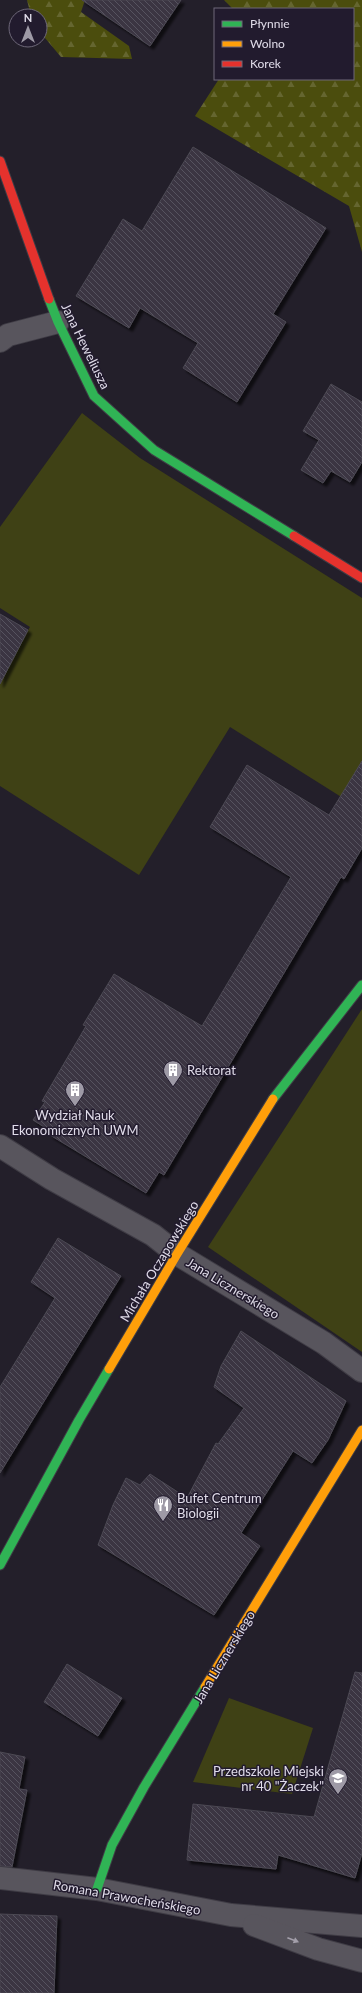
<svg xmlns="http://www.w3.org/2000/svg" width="362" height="1993" font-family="Lato,sans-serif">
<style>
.forest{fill:url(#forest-firs)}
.park{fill:#3f4115}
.building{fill:url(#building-back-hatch);stroke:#4c4953;filter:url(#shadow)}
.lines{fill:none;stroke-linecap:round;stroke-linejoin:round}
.street-casing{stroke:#3f3c45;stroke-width:24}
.fast-casing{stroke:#3f3c45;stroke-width:11}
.slow-casing{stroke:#3f3c45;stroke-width:11}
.jam-casing{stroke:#3f3c45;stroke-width:11}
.street{stroke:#58555d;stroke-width:22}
.fast{stroke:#30b455;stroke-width:9}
.slow{stroke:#ff9f0a;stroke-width:9}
.jam{stroke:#e5322d;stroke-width:9}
.oneway{fill:#a39faa}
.labels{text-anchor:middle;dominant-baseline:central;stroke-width:3;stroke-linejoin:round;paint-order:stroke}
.street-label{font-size:13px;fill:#e0dce9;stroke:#221b2e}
.poi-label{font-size:13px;fill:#e0dce9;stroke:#221b2e;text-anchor:start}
</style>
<defs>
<pattern id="forest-firs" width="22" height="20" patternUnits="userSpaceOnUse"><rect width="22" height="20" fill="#4b4d0d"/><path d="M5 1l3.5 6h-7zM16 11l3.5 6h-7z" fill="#656630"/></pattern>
<pattern id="building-back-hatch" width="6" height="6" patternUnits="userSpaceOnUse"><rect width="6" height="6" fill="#3a3543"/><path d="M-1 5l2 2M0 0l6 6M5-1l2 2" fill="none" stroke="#56525e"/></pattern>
<filter id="shadow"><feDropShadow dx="3.5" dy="3.5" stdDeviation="1" flood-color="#0009"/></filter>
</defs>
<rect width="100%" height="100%" fill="#231f2a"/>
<g class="forest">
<polygon points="27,0 85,0 81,12 129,46 132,59 61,57 40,32 40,16 31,16"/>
<polygon points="224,0 362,0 362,252 349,206 195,116 219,79 353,79 353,9 233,9"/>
</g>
<g class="park">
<polygon points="82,413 140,458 362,598 362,810 230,727 139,875 0,786 0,676 30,627 0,608 0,527"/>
<polygon points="362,1009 362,1352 208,1247"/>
<polygon points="229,1698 313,1728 292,1794 193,1782"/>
</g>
<g class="building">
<polygon points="82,0 181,0 150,46"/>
<polygon points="193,147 326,228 273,314 286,322 237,402 183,368 198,343 140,308 129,328 76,296 123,219 142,231"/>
<polygon points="331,384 362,402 362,462 350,482 331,471 323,483 301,470 319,440 303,431"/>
<polygon points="0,614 28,630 0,684"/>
<polygon points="362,761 362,848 344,879 341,877 164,1175 159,1172 146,1193 50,1135 52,1132 33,1120 45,1102 42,1101 86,1026 83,1025 114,974 202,1026 291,877 210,827 247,765 329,815"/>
<polygon points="58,1238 121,1276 0,1473 0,1387 55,1298 31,1282"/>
<polygon points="241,1331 346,1401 328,1440 312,1463 293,1451 241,1533 260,1546 214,1615 98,1545 113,1505 126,1478 140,1485 150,1474 187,1498 216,1443 218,1444 244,1408 214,1387 221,1366"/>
<polygon points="67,1664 122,1698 98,1736 44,1702"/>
<polygon points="355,1672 362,1673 362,1853 355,1878 278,1855 276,1869 187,1860 193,1804 314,1817"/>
<polygon points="0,1752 25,1757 19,1789 27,1790 12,1867 0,1866"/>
<polygon points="0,1914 57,1916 54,1993 0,1993"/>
</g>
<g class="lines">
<defs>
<g id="street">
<polyline points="0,341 8,335 58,322"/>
<polyline points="0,1146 52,1179 153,1235 177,1254 324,1343 362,1371"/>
<polyline points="0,1878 97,1889 231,1915 362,1926"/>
<polyline points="254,1925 318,1949 362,1961"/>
</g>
<g id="fast">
<polyline points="49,299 58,322 94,396 154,450 294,536"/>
<polyline points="273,1099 362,985"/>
<polyline points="0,1565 79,1420 109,1369"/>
<polyline points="97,1889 112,1845 144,1787 205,1687"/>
</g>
<g id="slow">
<polyline points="109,1369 177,1254 273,1099"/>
<polyline points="205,1687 362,1430"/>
</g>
<g id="jam">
<polyline points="0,161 49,299"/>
<polyline points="294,536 362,578"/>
</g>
</defs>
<use href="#street" class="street-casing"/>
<use href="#fast" class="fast-casing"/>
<use href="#slow" class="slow-casing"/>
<use href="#jam" class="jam-casing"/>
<use href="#street" class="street"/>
<use href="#fast" class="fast"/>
<use href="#slow" class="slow"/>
<use href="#jam" class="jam"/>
</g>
<defs><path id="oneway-solid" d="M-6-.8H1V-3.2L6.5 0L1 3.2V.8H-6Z"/></defs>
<use class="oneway" href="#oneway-solid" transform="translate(293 1940) rotate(21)"/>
<defs>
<symbol id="building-pin" viewBox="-11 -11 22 30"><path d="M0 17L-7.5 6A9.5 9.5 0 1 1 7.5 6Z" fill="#9e9aa6" stroke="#221b2e"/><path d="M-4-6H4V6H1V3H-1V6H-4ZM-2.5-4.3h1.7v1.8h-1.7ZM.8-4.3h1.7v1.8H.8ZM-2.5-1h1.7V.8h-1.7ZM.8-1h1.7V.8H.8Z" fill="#fff"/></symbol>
<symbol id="restaurant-pin" viewBox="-11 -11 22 30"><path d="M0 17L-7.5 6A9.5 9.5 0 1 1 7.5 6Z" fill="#9e9aa6" stroke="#221b2e"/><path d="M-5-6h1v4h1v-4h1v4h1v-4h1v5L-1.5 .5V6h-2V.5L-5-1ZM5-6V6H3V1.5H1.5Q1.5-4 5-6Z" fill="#fff"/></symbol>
<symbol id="school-pin" viewBox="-11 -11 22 30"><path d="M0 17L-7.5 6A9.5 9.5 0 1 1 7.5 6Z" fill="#9e9aa6" stroke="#221b2e"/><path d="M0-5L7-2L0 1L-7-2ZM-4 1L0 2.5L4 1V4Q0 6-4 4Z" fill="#fff"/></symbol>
</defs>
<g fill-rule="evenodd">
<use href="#building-pin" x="162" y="1059" width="22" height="30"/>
<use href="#building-pin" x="64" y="1079" width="22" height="30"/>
<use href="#restaurant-pin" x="152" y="1494" width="22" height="30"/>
<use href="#school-pin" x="327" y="1767" width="22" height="30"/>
</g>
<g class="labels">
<g class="street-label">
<text transform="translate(86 346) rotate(64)">Jana Heweliusza</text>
<text transform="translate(159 1261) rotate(-59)">Michała Oczapowskiego</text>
<text transform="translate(233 1288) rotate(31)">Jana Licznerskiego</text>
<text transform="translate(224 1657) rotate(-59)">Jana Licznerskiego</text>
<text transform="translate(127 1897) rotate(10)">Romana Prawocheńskiego</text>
</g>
<g class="poi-label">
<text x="187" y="1070">Rektorat</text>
<text x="75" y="1115" text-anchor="middle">Wydział Nauk<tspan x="75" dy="15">Ekonomicznych UWM</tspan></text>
<text x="177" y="1498">Bufet Centrum<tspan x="177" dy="15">Biologii</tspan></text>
<text x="324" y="1771" text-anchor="end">Przedszkole Miejski<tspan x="324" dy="15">nr 40 "Żaczek"</tspan></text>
</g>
</g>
<rect x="214" y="8" width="140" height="72" fill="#221b2e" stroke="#6e6879"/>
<rect x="222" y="21" width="20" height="6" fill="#30b455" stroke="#6e6879"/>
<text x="250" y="28" font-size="12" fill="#e0dce9">Płynnie</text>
<rect x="222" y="41" width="20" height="6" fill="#ff9f0a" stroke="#6e6879"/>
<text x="250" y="48" font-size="12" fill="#e0dce9">Wolno</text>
<rect x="222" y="61" width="20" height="6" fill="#e5322d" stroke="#6e6879"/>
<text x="250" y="68" font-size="12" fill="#e0dce9">Korek</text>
<g transform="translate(28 28)"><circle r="19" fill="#221b2e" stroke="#6e6879"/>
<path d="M0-3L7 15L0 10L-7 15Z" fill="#9e9aa6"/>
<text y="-6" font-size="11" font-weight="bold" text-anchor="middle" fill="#e0dce9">N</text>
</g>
</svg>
